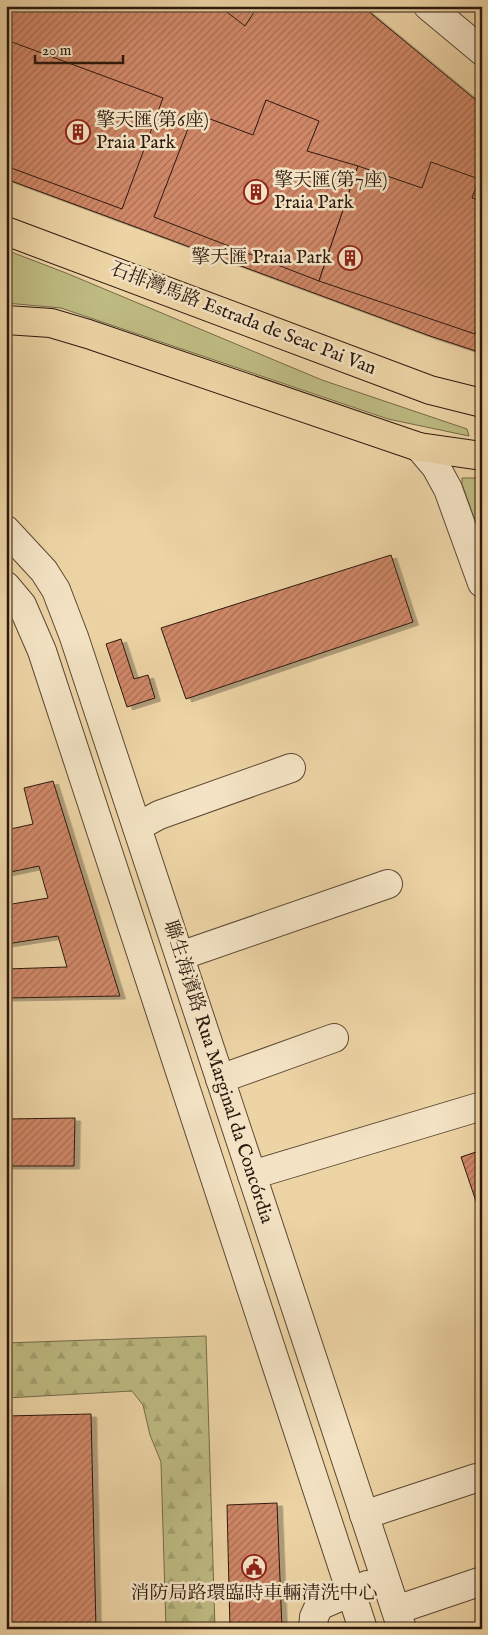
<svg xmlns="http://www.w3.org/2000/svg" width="488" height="1635" font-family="'IM FELL English','Noto Serif SC',serif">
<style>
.grass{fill:#bebb82;stroke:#756a48}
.forest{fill:url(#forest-firs);stroke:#756a48}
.building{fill:url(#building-hatch);stroke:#2c190e;filter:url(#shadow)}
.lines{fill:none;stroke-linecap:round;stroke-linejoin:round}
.minor-casing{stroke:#5c4834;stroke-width:30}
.major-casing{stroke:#2c190e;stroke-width:30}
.minor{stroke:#f3e3c4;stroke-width:28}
.major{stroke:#edd4a5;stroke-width:28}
.labels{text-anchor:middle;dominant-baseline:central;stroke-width:5;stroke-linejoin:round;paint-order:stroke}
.poi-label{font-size:19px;fill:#2c190e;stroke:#f3e3c4;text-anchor:start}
.street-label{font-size:19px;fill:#2c190e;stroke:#f3e3c4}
</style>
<defs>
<pattern id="forest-firs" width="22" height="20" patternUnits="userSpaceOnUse" patternTransform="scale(1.25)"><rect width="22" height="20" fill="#bebb82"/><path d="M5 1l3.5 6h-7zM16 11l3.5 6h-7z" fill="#a3a06f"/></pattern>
<pattern id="building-hatch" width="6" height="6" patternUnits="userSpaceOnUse" patternTransform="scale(1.25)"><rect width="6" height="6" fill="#d08868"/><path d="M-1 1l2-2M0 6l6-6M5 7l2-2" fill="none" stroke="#a96e54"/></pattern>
<filter id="shadow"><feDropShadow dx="5.5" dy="3" stdDeviation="0" flood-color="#0004"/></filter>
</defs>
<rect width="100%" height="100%" fill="#edd4a5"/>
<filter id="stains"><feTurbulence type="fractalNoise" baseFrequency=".004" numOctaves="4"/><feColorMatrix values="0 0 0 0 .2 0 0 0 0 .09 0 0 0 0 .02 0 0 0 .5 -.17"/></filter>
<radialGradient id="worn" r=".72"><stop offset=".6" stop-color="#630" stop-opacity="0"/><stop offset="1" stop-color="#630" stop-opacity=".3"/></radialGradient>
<g class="grass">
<polygon points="6,250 66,273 322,380 467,429 469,436 388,419 61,308 6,303"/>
<polygon points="462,478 482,478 482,540 462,484"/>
</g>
<polygon class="forest" points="206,1336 215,1629 166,1629 161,1462 150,1435 143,1405 132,1391 6,1398 6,1343"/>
<g class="building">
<polygon points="6,6 362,6 482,105 482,353 430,336 6,179"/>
<polygon points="219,6 258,6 245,26"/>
<polygon points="6,40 12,42 6,59"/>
<polygon points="12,42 163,98 122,209 6,166 6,59"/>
<polygon points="266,100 319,121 307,151 358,166 319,281 154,217 194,113 253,135"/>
<polygon points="431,162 479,179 472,198 482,201 482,312 475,334 319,281 358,166 422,188"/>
<polygon points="391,555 413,622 186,699 161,628"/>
<polygon points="121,639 134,679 148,675 155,698 127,707 106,644"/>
<polygon points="53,781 120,996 6,998 6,969 67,967 58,936 6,944 6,905 48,898 39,866 6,873 6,830 33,824 24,788"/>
<polygon points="75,1118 74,1166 6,1166 6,1119"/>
<polygon points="482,1150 482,1219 461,1157"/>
<polygon points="91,1414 96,1629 6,1629 6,1416"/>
<polygon points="277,1503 282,1629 230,1629 227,1505"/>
</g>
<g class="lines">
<defs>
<g id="minor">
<polyline points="428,6 482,51"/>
<polyline points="419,447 436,467 448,489 482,583"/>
<polyline points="6,530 44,571 56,590 74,637 402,1629"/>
<polyline points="6,586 22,605 42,651 363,1629"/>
<polyline points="137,827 159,815 291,768"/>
<polyline points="180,956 388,884"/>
<polyline points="220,1079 334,1038"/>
<polyline points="252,1175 482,1106"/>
<polyline points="364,1515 476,1478"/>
<polyline points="396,1610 482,1581"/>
<polyline points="313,1629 314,1617 319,1606 367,1585"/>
</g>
<g id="major">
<polyline points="6,231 430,390 482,403"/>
<polyline points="6,320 51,323 88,334 419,447 482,456"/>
</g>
</defs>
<use href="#minor" class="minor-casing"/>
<use href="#major" class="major-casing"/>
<use href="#minor" class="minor"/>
<use href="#major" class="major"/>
</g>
<defs>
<symbol id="building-ring" viewBox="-11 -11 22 22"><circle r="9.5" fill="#f3e3c4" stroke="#8f2418" stroke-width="1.5"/><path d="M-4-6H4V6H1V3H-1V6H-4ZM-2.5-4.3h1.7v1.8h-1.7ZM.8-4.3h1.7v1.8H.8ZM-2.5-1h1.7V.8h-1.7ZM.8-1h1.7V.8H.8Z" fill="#8f2418"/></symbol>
<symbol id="civic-ring" viewBox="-11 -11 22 22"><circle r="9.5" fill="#f3e3c4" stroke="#8f2418" stroke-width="1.5"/><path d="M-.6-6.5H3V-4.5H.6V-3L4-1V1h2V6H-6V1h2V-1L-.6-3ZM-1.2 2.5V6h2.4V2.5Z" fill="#8f2418"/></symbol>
</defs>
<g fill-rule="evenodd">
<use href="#building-ring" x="64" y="118" width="28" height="28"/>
<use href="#building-ring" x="242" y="178" width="28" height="28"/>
<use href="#building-ring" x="336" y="244" width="28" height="28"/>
<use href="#civic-ring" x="240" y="1553" width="28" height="28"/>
</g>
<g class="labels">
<g class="poi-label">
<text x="96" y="121">擎天匯(第6座)<tspan x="96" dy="22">Praia Park</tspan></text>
<text x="274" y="181">擎天匯(第7座)<tspan x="274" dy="22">Praia Park</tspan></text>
<text x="332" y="258" text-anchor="end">擎天匯 Praia Park</text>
<text x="254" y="1594" text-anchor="middle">消防局路環臨時車輛清洗中心</text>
</g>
<g class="street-label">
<text transform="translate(243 319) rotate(21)">石排灣馬路 Estrada de Seac Pai Van</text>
<text transform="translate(218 1072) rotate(72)">聯生海濱路 Rua Marginal da Concórdia</text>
</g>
</g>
<rect width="488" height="1635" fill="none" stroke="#edd4a5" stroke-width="25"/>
<rect x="8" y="8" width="473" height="1620" fill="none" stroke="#2c190e" stroke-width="2.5"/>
<rect x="12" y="12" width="463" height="1610" fill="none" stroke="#2c190e"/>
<path d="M35 55v8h88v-8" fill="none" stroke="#2c190e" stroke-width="2.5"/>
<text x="42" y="55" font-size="15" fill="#2c190e" stroke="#f3e3c4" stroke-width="4" paint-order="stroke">20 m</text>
<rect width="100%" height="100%" filter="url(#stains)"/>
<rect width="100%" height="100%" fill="url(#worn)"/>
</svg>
